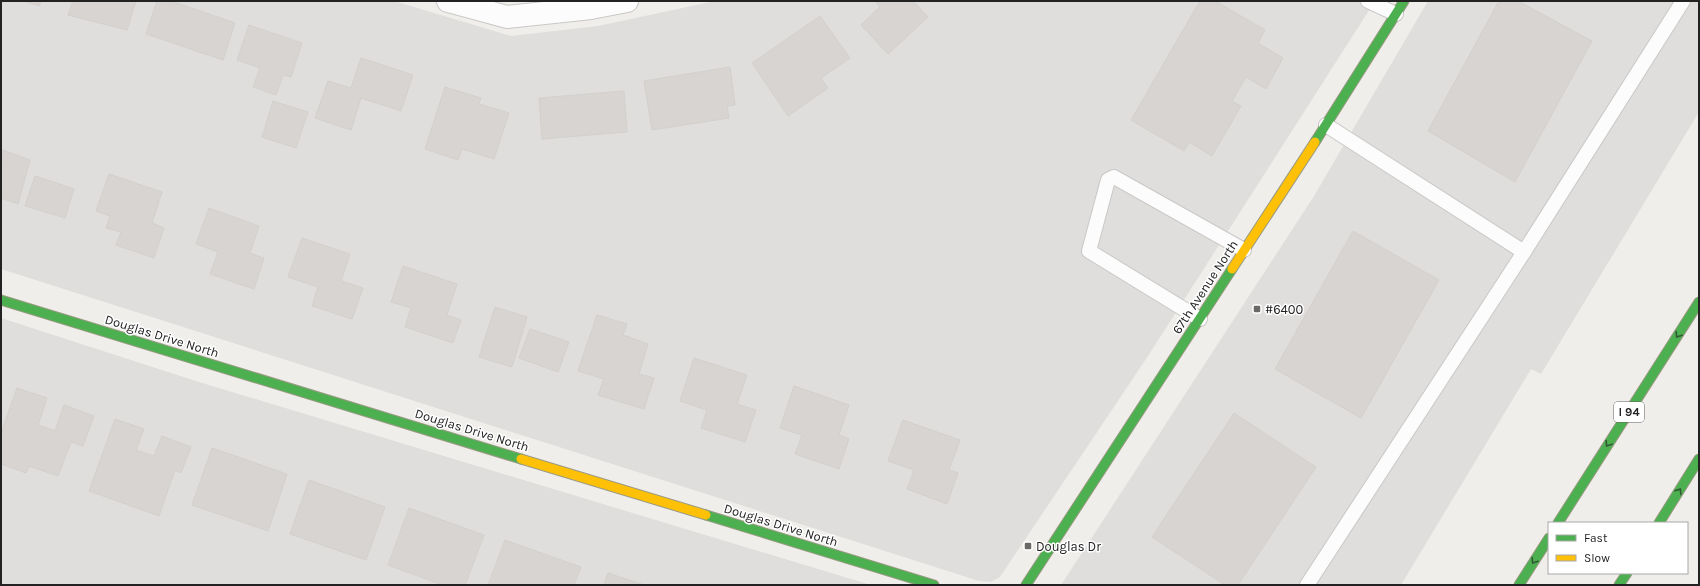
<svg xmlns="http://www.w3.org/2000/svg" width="1700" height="586" font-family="Karla,sans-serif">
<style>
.residential{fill:#dfdedc}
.building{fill:#d7d4d2;stroke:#d3d0cc}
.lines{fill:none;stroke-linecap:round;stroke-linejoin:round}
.lane-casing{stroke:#c9c8c7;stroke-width:16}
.street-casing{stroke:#c9c8c7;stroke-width:24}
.fast-casing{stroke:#999a82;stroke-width:11}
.slow-casing{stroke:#999a82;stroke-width:11}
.lane{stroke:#fdfcfc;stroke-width:14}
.street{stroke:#fdfcfc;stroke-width:22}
.fast{stroke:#4caf50;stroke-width:9}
.slow{stroke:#ffc107;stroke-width:9}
.oneway{stroke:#335a34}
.poi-dot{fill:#6a6968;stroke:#fff;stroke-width:1.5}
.labels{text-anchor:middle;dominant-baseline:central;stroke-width:3;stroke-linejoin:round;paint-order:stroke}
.shield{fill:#fff;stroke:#646464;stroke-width:1}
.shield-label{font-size:12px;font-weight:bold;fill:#222}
.street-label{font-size:13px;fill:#222;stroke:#fff}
.poi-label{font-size:13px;fill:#222;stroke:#fff;text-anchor:start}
</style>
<rect width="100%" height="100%" fill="#f0eeeb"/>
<g class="residential">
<polygon points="1,1 394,1 511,36 598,26 715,1 1375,1 1150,353 1000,577 991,582 979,581 1,269"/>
<polygon points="1428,1 1699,1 1699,112 1541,374 1531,369 1401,585 1061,585 1314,196"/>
<polygon points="1,318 199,382 871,585 1,585"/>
</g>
<g class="building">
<polygon points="24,1 41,1 39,6"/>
<polygon points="73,1 136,1 127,30 68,15"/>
<polygon points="157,1 171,1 235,23 223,60 146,34"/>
<polygon points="875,1 913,1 928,17 888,54 861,25 880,7"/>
<polygon points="1200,1 1215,1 1265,30 1258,43 1283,58 1266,89 1246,77 1232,101 1241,106 1212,156 1189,142 1184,151 1131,120"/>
<polygon points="1499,1 1518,1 1592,41 1515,182 1428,131"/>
<polygon points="820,16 850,58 821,78 828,88 788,116 752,63"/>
<polygon points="249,25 302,43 291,77 283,75 276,95 253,87 260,68 237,60"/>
<polygon points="361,58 413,75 401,111 361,98 351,130 315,118 328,81 351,88"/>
<polygon points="730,67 735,105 727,106 729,118 652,130 644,81"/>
<polygon points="445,87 481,98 479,104 509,113 494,159 462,149 458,160 425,149"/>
<polygon points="624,91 627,132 542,139 539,98"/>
<polygon points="273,101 308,112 296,148 262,137"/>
<polygon points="2,150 30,160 18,204 1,198"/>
<polygon points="109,174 162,192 152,223 164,228 154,258 116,245 121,232 106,228 110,216 96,211"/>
<polygon points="35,176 74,189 65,218 25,206"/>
<polygon points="209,208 259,226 250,253 264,258 254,289 210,274 218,252 196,244"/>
<polygon points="1353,231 1439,280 1361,418 1275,369"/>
<polygon points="302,238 350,254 341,281 363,288 352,319 312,306 318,287 288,277"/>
<polygon points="403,266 457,284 447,315 461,320 453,343 405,327 411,308 391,302"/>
<polygon points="495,307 527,317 512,367 479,357"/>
<polygon points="597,315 627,324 623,335 648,344 639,374 654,378 644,409 598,395 604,379 578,371"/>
<polygon points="530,329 569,342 558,372 519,358"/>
<polygon points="694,358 747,375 737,404 756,410 745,442 701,428 707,410 680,401"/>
<polygon points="794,386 849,405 839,435 849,439 839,469 795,454 802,435 780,428"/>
<polygon points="17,388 47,398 38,425 55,431 64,405 94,416 83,446 71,442 58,476 29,466 26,473 1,464 1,433"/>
<polygon points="1234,413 1316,467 1238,585 1225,585 1152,537"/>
<polygon points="115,419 144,429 136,450 154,456 162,436 191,447 181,473 175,470 159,516 89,491"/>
<polygon points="903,420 960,440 949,470 958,473 947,504 907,489 914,470 888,461"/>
<polygon points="212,448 287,474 268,531 192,505"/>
<polygon points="309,480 385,507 366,560 290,534"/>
<polygon points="409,508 484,535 465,585 442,585 388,565"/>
<polygon points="505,540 581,567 574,585 488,585"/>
<polygon points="608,573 644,585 604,585"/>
</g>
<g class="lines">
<defs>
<g id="lane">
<polyline points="1368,1 1396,14"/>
<polyline points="1326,125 1524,252"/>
<polyline points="1200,319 1089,251 1108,180 1114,177 1244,250"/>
<polyline points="1307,585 1524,252 1683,1"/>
</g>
<polyline id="street" points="448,1 507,17 591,8 627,1"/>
<g id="fast">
<polyline points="1315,142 1404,1"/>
<polyline points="1,300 521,459"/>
<polyline points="706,515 934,585"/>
<polyline points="1558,523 1699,302"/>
<polyline points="1659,523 1699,459"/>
<polyline points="1026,585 1232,269"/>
<polyline points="1519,585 1549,538"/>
<polyline points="1619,585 1627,573"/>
</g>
<g id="slow">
<polyline points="1232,269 1315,142"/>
<polyline points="521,459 706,515"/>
</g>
</defs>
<use href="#lane" class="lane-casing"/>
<use href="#street" class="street-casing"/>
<use href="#fast" class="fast-casing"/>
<use href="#slow" class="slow-casing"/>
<use href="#lane" class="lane"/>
<use href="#street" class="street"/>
<use href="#fast" class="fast"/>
<use href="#slow" class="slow"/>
</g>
<defs><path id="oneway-chevron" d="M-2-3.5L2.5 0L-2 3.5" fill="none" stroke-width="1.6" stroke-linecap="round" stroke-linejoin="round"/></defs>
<g class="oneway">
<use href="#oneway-chevron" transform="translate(1678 335) rotate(122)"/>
<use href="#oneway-chevron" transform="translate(1608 444) rotate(122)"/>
<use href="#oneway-chevron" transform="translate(1679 491) rotate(-58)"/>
<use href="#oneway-chevron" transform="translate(1534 561) rotate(122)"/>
</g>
<g class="poi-dot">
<rect x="1253" y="305" width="8" height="8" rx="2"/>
<rect x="1024" y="542" width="8" height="8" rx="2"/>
</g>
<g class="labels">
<rect class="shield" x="1614" y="402" width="30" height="20" rx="3"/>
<g class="shield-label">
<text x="1629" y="412">I 94</text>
</g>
<g class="street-label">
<text transform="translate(1205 287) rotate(-57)">67th Avenue North</text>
<text transform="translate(162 336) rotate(17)">Douglas Drive North</text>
<text transform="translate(472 430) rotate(17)">Douglas Drive North</text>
<text transform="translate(781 525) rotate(17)">Douglas Drive North</text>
</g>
<g class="poi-label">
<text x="1265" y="309">#6400</text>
<text x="1036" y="546">Douglas Dr</text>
</g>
</g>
<rect width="1700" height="586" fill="none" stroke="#222222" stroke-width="4"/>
<rect x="1548" y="522" width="140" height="52" fill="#ffffff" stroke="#a7a7a7"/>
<rect x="1556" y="535" width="20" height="6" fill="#4caf50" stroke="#a7a7a7"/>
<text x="1584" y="542" font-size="12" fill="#222222">Fast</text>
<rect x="1556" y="555" width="20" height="6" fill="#ffc107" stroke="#a7a7a7"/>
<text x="1584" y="562" font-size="12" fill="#222222">Slow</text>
</svg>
